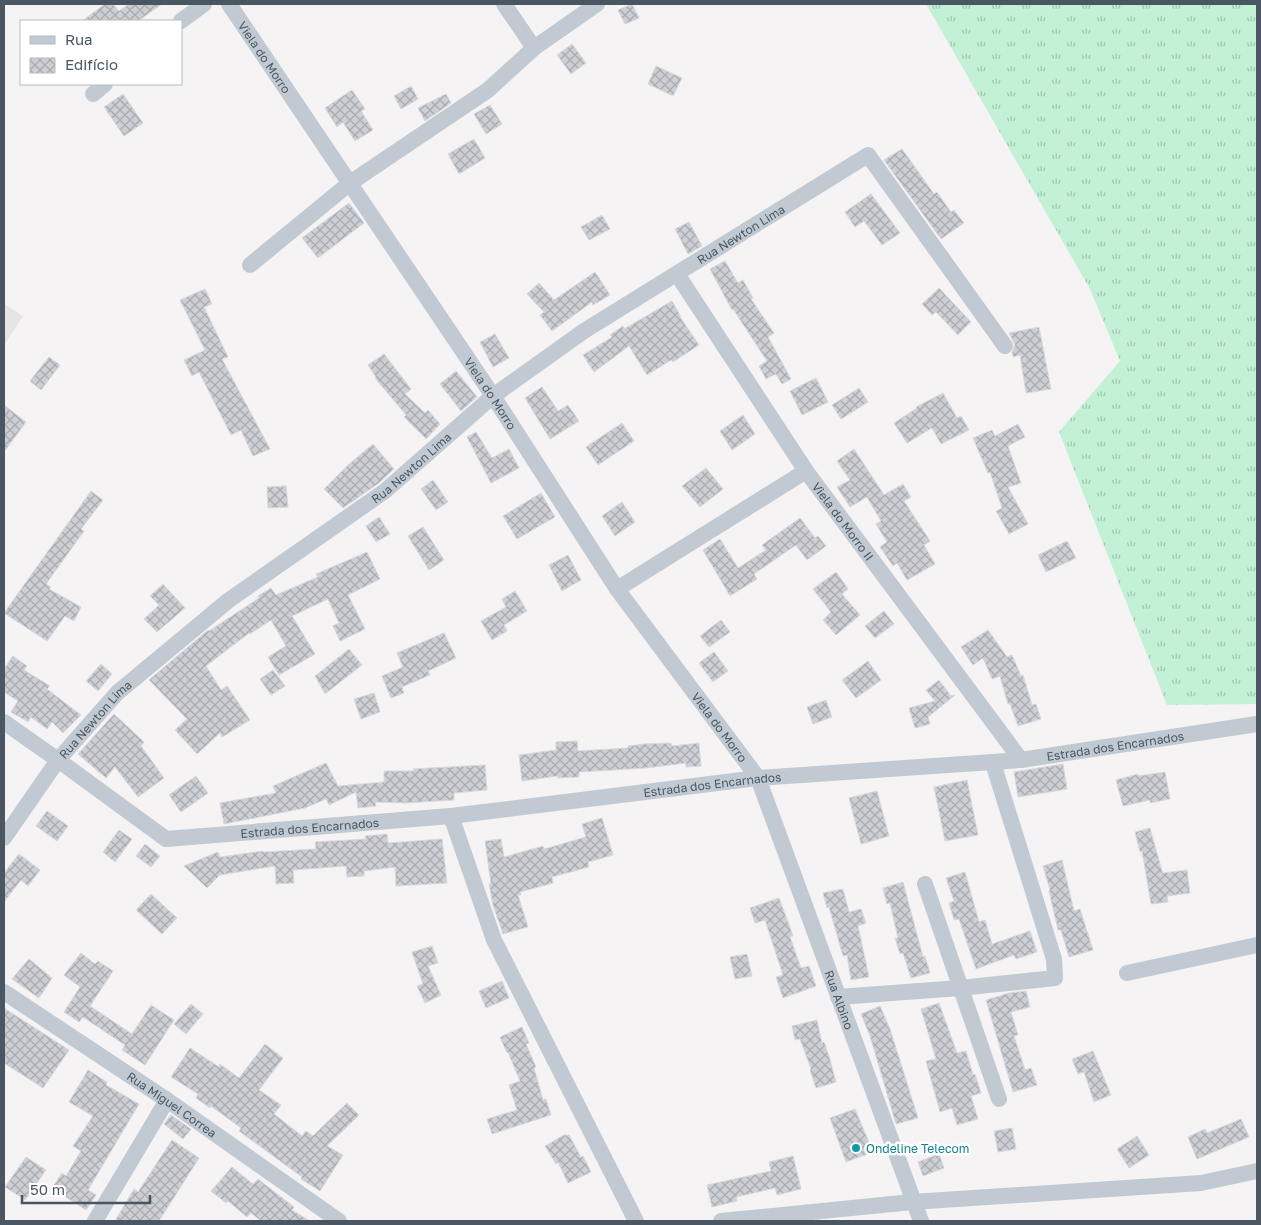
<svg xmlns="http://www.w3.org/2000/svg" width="1261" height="1225" font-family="'Golos Text',sans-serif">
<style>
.education{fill:#e6e4e5}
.grass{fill:url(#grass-tufts)}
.building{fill:url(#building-cross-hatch);stroke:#d7d9de}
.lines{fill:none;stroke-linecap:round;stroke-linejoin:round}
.minor{stroke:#c1cad2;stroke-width:16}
.culture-dot{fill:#0f9aa8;stroke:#fff;stroke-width:2}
.labels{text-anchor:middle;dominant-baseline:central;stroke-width:5;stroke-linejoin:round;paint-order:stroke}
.street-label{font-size:12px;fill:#4a5661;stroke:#fff}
.culture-label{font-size:12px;fill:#0d838f;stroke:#fff;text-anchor:start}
</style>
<defs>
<pattern id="grass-tufts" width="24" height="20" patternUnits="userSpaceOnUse" patternTransform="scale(1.25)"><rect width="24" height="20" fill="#c3f1d5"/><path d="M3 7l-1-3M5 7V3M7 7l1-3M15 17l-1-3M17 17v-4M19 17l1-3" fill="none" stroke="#a0c6b0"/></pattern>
<pattern id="building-cross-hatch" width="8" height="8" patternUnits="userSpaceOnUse" patternTransform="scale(1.25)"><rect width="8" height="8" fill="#cdcfd5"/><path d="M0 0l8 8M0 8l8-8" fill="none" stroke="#a8abb0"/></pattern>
</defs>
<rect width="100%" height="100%" fill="#f5f3f3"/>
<polygon class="education" points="4,304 23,316 4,345"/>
<polygon class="grass" points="926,4 1257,4 1257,704 1167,705 1059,432 1120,361 1090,289"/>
<g class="building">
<polygon points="105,4 113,4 119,11 129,4 162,4 138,21 82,21"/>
<polygon points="632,4 639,18 625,24 618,10"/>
<polygon points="572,44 586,63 571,74 557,55"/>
<polygon points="656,66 682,78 673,96 648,84"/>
<polygon points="411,86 418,99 401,109 394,96"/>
<polygon points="352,90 365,109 361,111 373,130 355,141 343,122 337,127 325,108"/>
<polygon points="123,94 143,123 124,136 104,107"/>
<polygon points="446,94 451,103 425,121 418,108"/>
<polygon points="490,105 502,124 486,134 474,114"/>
<polygon points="474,139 485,158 459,174 448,154"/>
<polygon points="902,149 934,194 937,192 951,212 954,210 964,223 941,239 884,160"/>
<polygon points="871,194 900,233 882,245 864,221 855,227 845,212"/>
<polygon points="349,203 364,223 318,258 302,238"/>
<polygon points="602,215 610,229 589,240 581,227"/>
<polygon points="689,222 702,246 688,254 675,229"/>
<polygon points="725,261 738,283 743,280 753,298 751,299 774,333 768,337 791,379 782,384 776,374 766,379 759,366 767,361 733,309 732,310 710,269"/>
<polygon points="595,272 610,295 593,305 592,302 552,331 540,315 544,312 527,294 539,283 554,300"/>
<polygon points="939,288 971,322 958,335 936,312 932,315 922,304"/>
<polygon points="205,289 212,304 204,307 228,357 222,359 270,449 253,456 241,430 231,435 199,372 192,376 184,360 205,350 180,300"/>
<polygon points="672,301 681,317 680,317 699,345 673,362 671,360 647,375 629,346 594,372 583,355 612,337 610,335 623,326 624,329"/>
<polygon points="1039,327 1051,389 1026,393 1020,355 1013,357 1012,352 1015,345 1009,333"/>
<polygon points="495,334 509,358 493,367 480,342"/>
<polygon points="384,354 411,389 405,394 425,413 428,410 440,424 426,439 404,417 406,415 375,378 376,377 368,365"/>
<polygon points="49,357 60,365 41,390 30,381"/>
<polygon points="456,371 477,397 461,411 440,384"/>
<polygon points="816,378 828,402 802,415 790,391"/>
<polygon points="542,387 558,411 568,405 579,421 550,439 525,398"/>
<polygon points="859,388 868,402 841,419 832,405"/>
<polygon points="943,393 957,418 961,416 969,430 941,444 932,428 907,443 894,423 917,408 916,407"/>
<polygon points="4,405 26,422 4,452"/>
<polygon points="743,415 755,434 732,450 720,431"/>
<polygon points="622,423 634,441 598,465 586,447"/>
<polygon points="1018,424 1025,437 1008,446 1021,483 1008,487 1028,524 1009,534 996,511 1002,508 990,472 988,473 973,438 992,430 995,436"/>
<polygon points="476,432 492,458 509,449 519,468 491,483 467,437"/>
<polygon points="373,444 394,469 379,483 343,508 324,489 348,465"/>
<polygon points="854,449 884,495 903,484 911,497 904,501 930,541 924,545 935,564 907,580 897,563 893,566 880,547 887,542 876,524 881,521 867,497 850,507 837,487 850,480 837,461"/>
<polygon points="706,468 723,489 700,507 682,486"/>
<polygon points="433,480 448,502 436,510 421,489"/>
<polygon points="286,486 288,507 268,508 267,487"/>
<polygon points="91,491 103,500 81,529 84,531 46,584 51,587 49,589 81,607 74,621 65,616 47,641 4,613"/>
<polygon points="541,493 555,517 517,539 503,516"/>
<polygon points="622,502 635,522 615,536 602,516"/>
<polygon points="379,517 390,534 376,542 366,526"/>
<polygon points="800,518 815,538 818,536 826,546 807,560 796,545 754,574 757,579 730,596 703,550 720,539 738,568 766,550 762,545"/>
<polygon points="423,527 444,560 429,570 408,536"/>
<polygon points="1067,541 1076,558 1046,572 1038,555"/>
<polygon points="367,552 380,579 348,595 365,629 340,641 333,626 339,623 328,599 292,616 315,654 279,675 268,657 286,646 271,620 250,634 249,633 206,666 221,690 227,686 250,720 222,737 220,733 197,754 175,730 187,719 149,680 208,630 209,631 259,598 258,596 271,588 276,595 318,577 316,574"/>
<polygon points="568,555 581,580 562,591 549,565"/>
<polygon points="836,572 848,589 842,594 860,615 836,635 823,620 831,612 813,589"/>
<polygon points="163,584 185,608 157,632 144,619 159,605 150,596"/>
<polygon points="515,591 527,611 504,625 507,631 492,640 481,621 506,607 502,599"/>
<polygon points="884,611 894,624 875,638 865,626"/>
<polygon points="721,620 730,632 709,647 700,636"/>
<polygon points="988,630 1007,657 1012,655 1021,676 1023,675 1032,705 1036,704 1041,719 1018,726 1010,704 1008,704 1000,676 992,679 983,658 973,665 961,647"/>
<polygon points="444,633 456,658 428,671 430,675 402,687 404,693 391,698 382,676 403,667 397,653"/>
<polygon points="349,649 362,665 325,694 315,676"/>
<polygon points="714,652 728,671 713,682 699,663"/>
<polygon points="13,656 27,666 24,670 50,686 47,689 81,715 63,733 52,722 47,729 31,717 28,722 11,712 18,701 4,692 4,669"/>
<polygon points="868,661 881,680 856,698 842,680"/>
<polygon points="101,664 112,674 98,691 86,681"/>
<polygon points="273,670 285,686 271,695 260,679"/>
<polygon points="939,680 951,696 955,695 928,717 930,724 915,728 909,708 935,701 926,690"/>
<polygon points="374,693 380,712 361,719 354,699"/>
<polygon points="826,700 832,717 813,724 807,707"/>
<polygon points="114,714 144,742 141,746 164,778 138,797 115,767 106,778 78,754"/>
<polygon points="577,741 578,751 628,748 628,746 644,744 671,743 672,746 699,743 701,766 686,767 686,763 646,768 579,772 579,777 558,778 558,776 522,781 519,755 556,750 556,742"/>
<polygon points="326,763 338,786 384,782 384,771 414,771 413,769 485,765 487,790 454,793 454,800 405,803 375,802 376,806 358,808 356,792 329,805 326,799 305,808 224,824 220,803 276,793 273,786"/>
<polygon points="1063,764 1067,789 1018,797 1014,772"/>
<polygon points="1165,772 1170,799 1150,803 1150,800 1123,806 1116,780 1138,774 1138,776"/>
<polygon points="196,776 208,793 181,812 169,795"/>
<polygon points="967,780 978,835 945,841 934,787"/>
<polygon points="877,791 889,836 861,844 849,798"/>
<polygon points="47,811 68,826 57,841 36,826"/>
<polygon points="602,818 613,855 588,862 589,867 552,877 553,883 520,892 521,895 518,895 528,927 503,934 493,905 489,884 491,884 485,841 501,839 504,857 543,846 544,849 586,837 582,824"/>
<polygon points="1150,828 1162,871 1163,873 1187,870 1190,893 1167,896 1168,902 1151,904 1142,851 1140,852 1135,832"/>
<polygon points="119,830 132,839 115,862 103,852"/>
<polygon points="387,834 388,843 442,839 447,883 396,886 395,867 364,871 364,876 347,877 346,866 293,870 294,883 276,884 275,866 220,875 207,888 184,866 218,852 220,857 263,851 263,852 316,849 315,842 366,839 365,836"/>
<polygon points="145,844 160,856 151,867 136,856"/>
<polygon points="19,854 40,870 28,886 21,880 4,902 4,873"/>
<polygon points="1062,860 1074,911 1080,909 1093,950 1069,957 1061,930 1058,930 1049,891 1050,890 1043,866"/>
<polygon points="965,872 979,922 985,920 992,944 1030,931 1037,952 1016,959 1014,955 976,969 959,919 954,920 949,903 954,901 946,878"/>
<polygon points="903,882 923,957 925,956 930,973 911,978 903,953 900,954 895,938 898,938 890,903 887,904 883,888"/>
<polygon points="843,889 849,912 861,909 866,923 858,926 869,977 851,980 847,955 843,956 829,907 827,908 823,893"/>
<polygon points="151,894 177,918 162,934 136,910"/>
<polygon points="779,898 788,922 793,936 790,937 801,968 809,966 816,986 783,998 776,977 783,975 765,920 755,923 750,908"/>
<polygon points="432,946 438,963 428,966 441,995 425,1003 417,986 423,984 412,952"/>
<polygon points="81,953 95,964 98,961 113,971 90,1006 132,1034 151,1005 174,1020 145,1065 122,1050 125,1045 83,1017 79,1022 64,1012 80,987 64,975"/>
<polygon points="747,954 752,976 735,979 730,957"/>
<polygon points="29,959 52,978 39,998 12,979"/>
<polygon points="502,981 509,998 486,1008 479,991"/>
<polygon points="1026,991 1030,1007 1011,1012 1018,1035 1014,1036 1025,1070 1031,1068 1037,1085 1013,1092 986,1000 1009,993"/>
<polygon points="939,1003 957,1053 966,1051 973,1075 975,1074 981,1093 971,1096 978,1119 957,1125 952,1108 940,1112 926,1061 936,1059 921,1009"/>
<polygon points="191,1004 203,1014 186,1034 174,1024"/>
<polygon points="880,1006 890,1029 918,1118 896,1124 870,1036 861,1014"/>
<polygon points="4,1008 69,1050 43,1088 4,1063"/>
<polygon points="817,1020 822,1043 824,1042 829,1056 836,1082 816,1088 810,1070 811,1069 800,1039 795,1040 792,1026"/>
<polygon points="522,1027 529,1043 526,1044 536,1067 534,1068 543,1100 546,1099 551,1115 492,1134 487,1119 517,1110 509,1085 520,1081 508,1052 507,1053 500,1037"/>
<polygon points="265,1044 283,1058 259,1090 281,1105 274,1114 302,1136 306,1131 313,1136 347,1103 359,1115 327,1146 343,1155 320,1191 301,1179 302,1177 239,1131 241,1128 211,1106 210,1108 196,1098 198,1094 171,1077 190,1048 219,1067 220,1064 239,1078"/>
<polygon points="1093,1051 1111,1095 1094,1102 1084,1072 1078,1074 1072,1059"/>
<polygon points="88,1070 107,1082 106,1085 139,1104 88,1190 96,1195 86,1210 52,1188 62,1173 66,1176 81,1151 73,1146 93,1116 69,1102"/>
<polygon points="855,1109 873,1152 846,1162 830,1118"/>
<polygon points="171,1115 191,1129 183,1139 164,1124"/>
<polygon points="1241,1119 1249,1137 1197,1159 1188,1137 1205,1129 1207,1133"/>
<polygon points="1012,1128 1016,1149 998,1152 994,1131"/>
<polygon points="564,1135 569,1135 581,1157 583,1156 591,1172 568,1183 558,1162 556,1164 545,1146"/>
<polygon points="1137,1136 1149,1155 1129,1168 1117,1149"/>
<polygon points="172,1140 199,1158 159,1221 115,1221 134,1189 138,1192"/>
<polygon points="939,1154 944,1168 923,1176 918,1162"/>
<polygon points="793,1156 801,1189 777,1195 775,1188 736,1197 737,1201 712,1207 707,1185 771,1171 769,1162"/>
<polygon points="26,1157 46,1170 25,1200 5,1187"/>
<polygon points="232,1167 253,1184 258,1179 294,1207 292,1210 310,1221 261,1221 251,1213 247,1217 228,1201 226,1203 211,1191"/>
</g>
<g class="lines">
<g class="minor">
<path id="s1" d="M 229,4 L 493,396 L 617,589 L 758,778 L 921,1221"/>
<polyline points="504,4 534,48"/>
<polyline points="181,21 204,4"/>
<polyline points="93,94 105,84"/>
<polyline points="250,265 350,183 488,90 534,48 597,4"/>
<path id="s2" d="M 677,274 L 806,471 L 1021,760"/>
<polyline points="617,589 806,471"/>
<path id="s3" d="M 4,722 L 58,760 L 166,839 L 451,816 L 758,778 L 1021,760 L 1257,724"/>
<polyline points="451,816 494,940 636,1221"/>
<path id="s4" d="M 4,838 L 58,760 L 117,693 L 229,600 L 385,491 L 493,396 L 584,331 L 868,155 L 1005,346"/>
<polyline points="925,884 999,1099"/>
<polyline points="1127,973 1257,945"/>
<path id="s5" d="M 4,992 L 167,1100 L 339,1221"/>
<polyline points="838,997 960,988 1055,978 1054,959 993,763"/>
<polyline points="95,1221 167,1100"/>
<polyline points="721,1221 912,1202 1201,1183 1257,1171"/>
</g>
</g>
<circle class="culture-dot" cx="856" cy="1148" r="5"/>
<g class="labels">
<g class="street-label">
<text stroke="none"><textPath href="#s1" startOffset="64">Viela do Morro</textPath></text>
<text stroke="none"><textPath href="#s4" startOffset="960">Rua Newton Lima</textPath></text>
<text stroke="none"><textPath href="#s1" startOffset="469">Viela do Morro</textPath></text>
<text stroke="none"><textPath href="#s4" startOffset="555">Rua Newton Lima</textPath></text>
<text stroke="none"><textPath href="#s2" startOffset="298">Viela do Morro II</textPath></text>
<text stroke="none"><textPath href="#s4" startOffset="150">Rua Newton Lima</textPath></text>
<text stroke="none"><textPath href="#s1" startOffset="874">Viela do Morro</textPath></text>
<text stroke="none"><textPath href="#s3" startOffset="1154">Estrada dos Encarnados</textPath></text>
<text stroke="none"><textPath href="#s3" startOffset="749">Estrada dos Encarnados</textPath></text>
<text stroke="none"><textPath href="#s3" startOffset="344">Estrada dos Encarnados</textPath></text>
<text stroke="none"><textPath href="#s1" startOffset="1174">Rua Albino</textPath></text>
<text stroke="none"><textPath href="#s5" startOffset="202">Rua Miguel Correa</textPath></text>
</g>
<g class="culture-label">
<text x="866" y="1148">Ondeline Telecom</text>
</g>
</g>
<rect width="1261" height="1225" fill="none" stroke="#4a5661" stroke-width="10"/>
<rect x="20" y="20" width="162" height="65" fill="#ffffff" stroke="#b7bbc0"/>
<rect x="30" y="36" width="25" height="8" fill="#c1cad2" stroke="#b7bbc0"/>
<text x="65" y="45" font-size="15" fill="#4a5661">Rua</text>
<rect x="30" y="58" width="25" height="15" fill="url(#building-cross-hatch)" stroke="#b7bbc0"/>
<text x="65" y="70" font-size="15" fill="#4a5661">Edifício</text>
<path d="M22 1195v8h128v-8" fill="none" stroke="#4a5661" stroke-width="2.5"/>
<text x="30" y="1195" font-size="15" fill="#4a5661" stroke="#ffffff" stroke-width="4" paint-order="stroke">50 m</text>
</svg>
